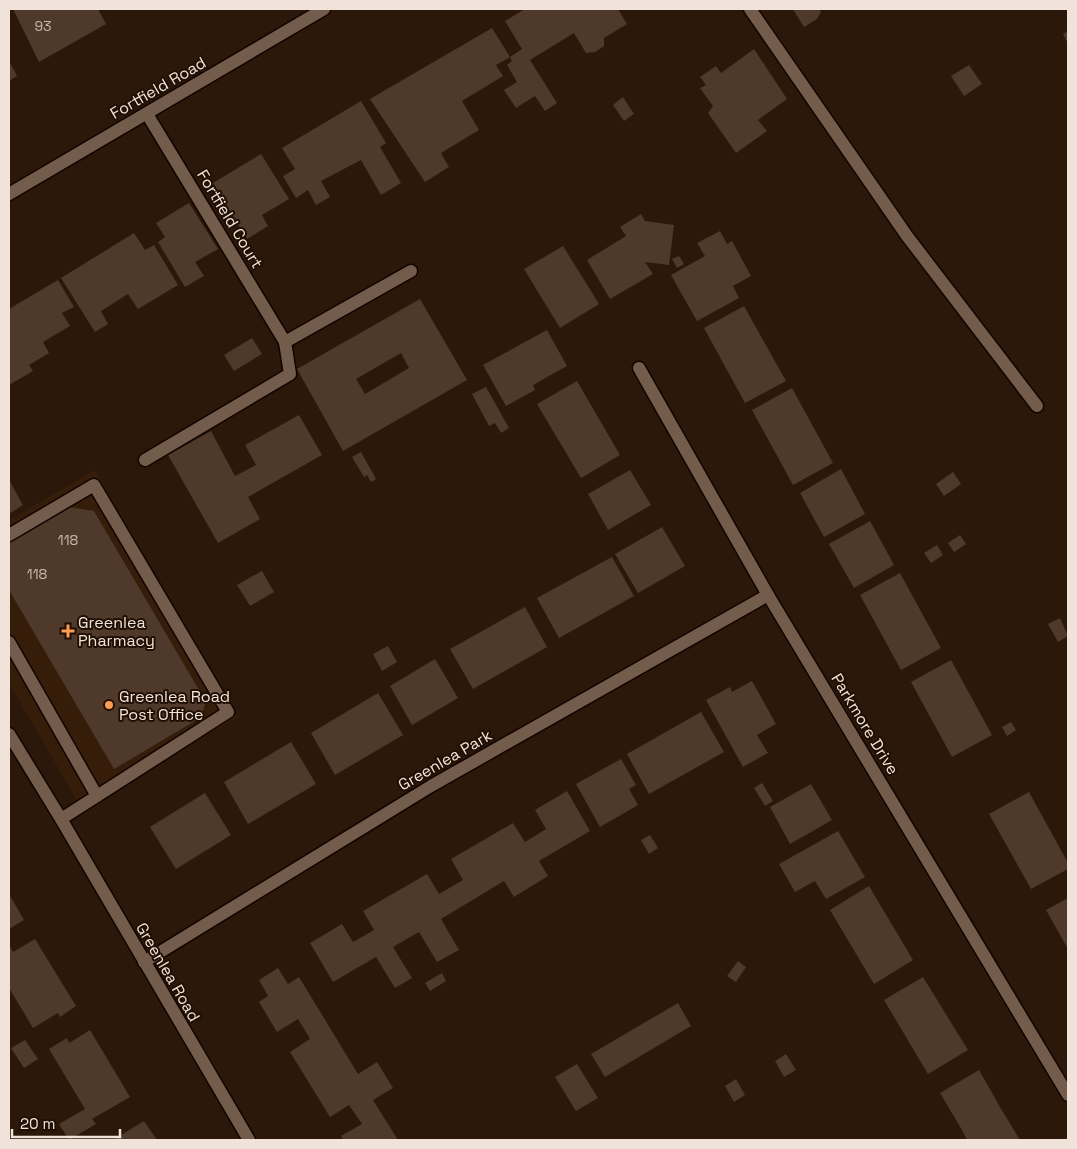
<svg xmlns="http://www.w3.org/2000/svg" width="1077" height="1149" font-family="'Space Grotesk',sans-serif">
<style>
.built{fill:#351d0a}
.building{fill:#4e392b;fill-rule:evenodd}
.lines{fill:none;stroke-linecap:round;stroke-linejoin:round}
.minor-casing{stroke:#120400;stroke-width:15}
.minor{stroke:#735c4c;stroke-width:12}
.poi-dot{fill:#fc9d53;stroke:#210f03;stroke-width:2}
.labels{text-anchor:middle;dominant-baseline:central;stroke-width:4;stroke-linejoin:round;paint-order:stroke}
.number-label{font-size:14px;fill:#c8b8ae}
.street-label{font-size:16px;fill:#f1e3da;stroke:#210f03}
.poi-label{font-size:16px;fill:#f1e3da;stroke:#210f03;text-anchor:start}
</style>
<rect width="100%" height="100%" fill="#2b180a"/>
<polygon class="built" points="95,470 237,717 83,811 9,683 9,520"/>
<g class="building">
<polygon points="13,9 98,9 106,24 39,62"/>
<polygon points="525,9 618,9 627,24 604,38 604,46 595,52 586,53 574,33 530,60 557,103 545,111 535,96 516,108 504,90 517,82 507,65 512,61 510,57 522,49 505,21"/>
<polygon points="793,9 819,9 821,12 817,19 804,27"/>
<polygon points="492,28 510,57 496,65 503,76 462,101 479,130 441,153 449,167 425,182 370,99"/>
<polygon points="1068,31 1068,44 1063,34"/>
<polygon points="754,49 787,99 758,120 767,131 736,153 708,113 713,106 700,88 706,85 700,77 716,66 721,73"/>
<polygon points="9,61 17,76 9,81"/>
<polygon points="969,65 982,84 964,96 951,76"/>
<polygon points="623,97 634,114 624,121 613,105"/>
<polygon points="361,101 386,143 380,147 401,183 381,195 361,160 321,181 330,197 316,205 308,190 296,198 283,176 295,169 282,148"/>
<polygon points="261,154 289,199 262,215 268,226 247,239 213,183"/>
<polygon points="189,203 218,249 195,262 204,276 185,287 158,242 165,237 156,223"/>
<polygon points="641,214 645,221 674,225 669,265 645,262 653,274 610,299 587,260 626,236 620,227"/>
<polygon points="720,231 727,244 732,241 751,276 733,286 739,298 697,321 671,275 705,256 697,243"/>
<polygon points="134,233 145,250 154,245 178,285 138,309 128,294 101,311 108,324 95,332 61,278"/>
<polygon points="563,246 599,304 560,328 524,269"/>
<polygon points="679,256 684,264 677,268 672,259"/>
<polygon points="58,280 74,307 62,313 70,326 43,342 49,353 29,365 33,371 9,385 9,309"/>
<path d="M 420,299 L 467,380 L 343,451 L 297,369 ZM 401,353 L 409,368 L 365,394 L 356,379 Z"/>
<polygon points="744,306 786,381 745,403 704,328"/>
<polygon points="547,330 567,366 533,385 535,390 506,406 483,365"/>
<polygon points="252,338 262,354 234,371 224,355"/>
<polygon points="577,381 620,455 581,478 537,404"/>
<polygon points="486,387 509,428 501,433 495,423 489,426 472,394"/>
<polygon points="792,388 833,463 793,485 752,410"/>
<polygon points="299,415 322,455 248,497 260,519 218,543 168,455 211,431 235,476 256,465 245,445"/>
<polygon points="361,452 376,479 371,482 367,475 364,477 352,457"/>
<polygon points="841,469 865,514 824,537 800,493"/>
<polygon points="630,470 651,505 608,530 588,494"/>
<polygon points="953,472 961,484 944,496 936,484"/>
<polygon points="9,480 23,505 9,514"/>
<polygon points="69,507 94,511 206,702 200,718 114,769 9,590 9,542"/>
<polygon points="870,521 894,565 854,588 829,544"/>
<polygon points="662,527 685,566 638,593 615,554"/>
<polygon points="960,535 966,544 954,552 948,543"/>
<polygon points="937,545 943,555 931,563 924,553"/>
<polygon points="612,557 634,596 559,638 537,598"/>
<polygon points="262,571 274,592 250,606 237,585"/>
<polygon points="900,573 941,648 901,670 860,595"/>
<polygon points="525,607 547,647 473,689 450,649"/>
<polygon points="1060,618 1068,636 1058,642 1048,624"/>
<polygon points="388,646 397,662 382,671 373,654"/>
<polygon points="435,659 458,698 412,725 390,686"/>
<polygon points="951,660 992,735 952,757 911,682"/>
<polygon points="752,681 776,724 757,735 768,753 743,767 706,700 730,687 732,692"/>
<polygon points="378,693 403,735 335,775 311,733"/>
<polygon points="701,712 724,752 649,794 627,754"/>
<polygon points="1011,722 1016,730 1007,736 1002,727"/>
<polygon points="291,742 316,784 248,824 224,782"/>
<polygon points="621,759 636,785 629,789 638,805 600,827 576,784"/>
<polygon points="762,783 773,801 765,806 754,788"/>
<polygon points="811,784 832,820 790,844 770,807"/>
<polygon points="567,791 590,831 539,861 548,876 514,897 504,881 441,919 459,950 437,962 419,932 393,947 412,978 395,988 376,957 333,982 310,943 342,924 353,942 374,930 363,911 427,874 439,894 463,880 451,859 513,823 525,842 546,829 535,810"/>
<polygon points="1029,792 1068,863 1068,869 1031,889 989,814"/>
<polygon points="205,793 231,835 176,869 150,827"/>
<polygon points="838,831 865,877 826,899 815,881 795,892 779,864"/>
<polygon points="650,835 658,848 649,854 641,840"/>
<polygon points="869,886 913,960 874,984 830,910"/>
<polygon points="9,894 24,920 9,929"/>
<polygon points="1068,898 1068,949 1046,910"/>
<polygon points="35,939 76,1006 60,1017 58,1013 33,1028 9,988 9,948 10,947 13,952"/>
<polygon points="738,961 746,967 736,982 727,976"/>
<polygon points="278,968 288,984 299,977 358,1074 377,1062 393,1088 373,1100 398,1140 343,1140 341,1136 362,1124 349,1105 330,1117 290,1052 310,1039 298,1019 277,1032 259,1002 268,996 259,980"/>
<polygon points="442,973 446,981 430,991 425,983"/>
<polygon points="923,977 968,1050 928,1074 884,1000"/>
<polygon points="678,1003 691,1026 605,1077 591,1054"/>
<polygon points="90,1030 130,1097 92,1119 96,1124 69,1140 59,1124 85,1109 49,1049 67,1038 69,1043"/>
<polygon points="25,1040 38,1059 24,1068 11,1048"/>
<polygon points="786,1054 796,1070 784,1077 775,1061"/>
<polygon points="577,1064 598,1098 576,1111 555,1077"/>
<polygon points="979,1070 1000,1107 1020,1140 967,1140 962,1130 940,1093"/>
<polygon points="736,1079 745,1095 734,1102 725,1086"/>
<polygon points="144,1121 157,1140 113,1140"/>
</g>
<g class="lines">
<defs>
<g id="minor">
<polyline points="750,9 907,236 1037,406"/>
<polyline points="9,194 324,9"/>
<polyline points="285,342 411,271"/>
<polyline points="639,368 768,595 1068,1095"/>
<polyline points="145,460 290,374 285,342 147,114"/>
<polyline points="9,535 94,485 228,712 97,796"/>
<polyline points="9,642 97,796 61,819"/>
<polyline points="9,734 61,819 249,1140"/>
<polyline points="144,962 431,786 768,595"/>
</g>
</defs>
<use href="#minor" class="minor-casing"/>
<use href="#minor" class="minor"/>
</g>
<g class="poi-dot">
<path d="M65.5 623.5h5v5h5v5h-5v5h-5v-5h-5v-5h5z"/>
<circle cx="109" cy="705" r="5"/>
</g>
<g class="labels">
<g class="number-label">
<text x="43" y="26">93</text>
<text x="68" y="540">118</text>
<text x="37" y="574">118</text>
</g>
<g class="street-label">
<text transform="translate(158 88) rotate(-30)">Fortfield Road</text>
<text transform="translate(230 219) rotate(59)">Fortfield Court</text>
<text transform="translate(865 724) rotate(59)">Parkmore Drive</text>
<text transform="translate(445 760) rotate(-30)">Greenlea Park</text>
<text transform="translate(168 972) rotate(60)">Greenlea Road</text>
</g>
<g class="poi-label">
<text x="78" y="622">Greenlea<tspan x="78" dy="18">Pharmacy</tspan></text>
<text x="119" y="696">Greenlea Road<tspan x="119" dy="18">Post Office</tspan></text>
</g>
</g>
<rect width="1077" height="1149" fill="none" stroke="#f1e3da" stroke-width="20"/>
<path d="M12 1129v8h108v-8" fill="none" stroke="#f1e3da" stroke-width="2.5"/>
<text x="20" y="1129" font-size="15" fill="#f1e3da" stroke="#210f03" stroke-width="4" paint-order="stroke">20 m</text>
</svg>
